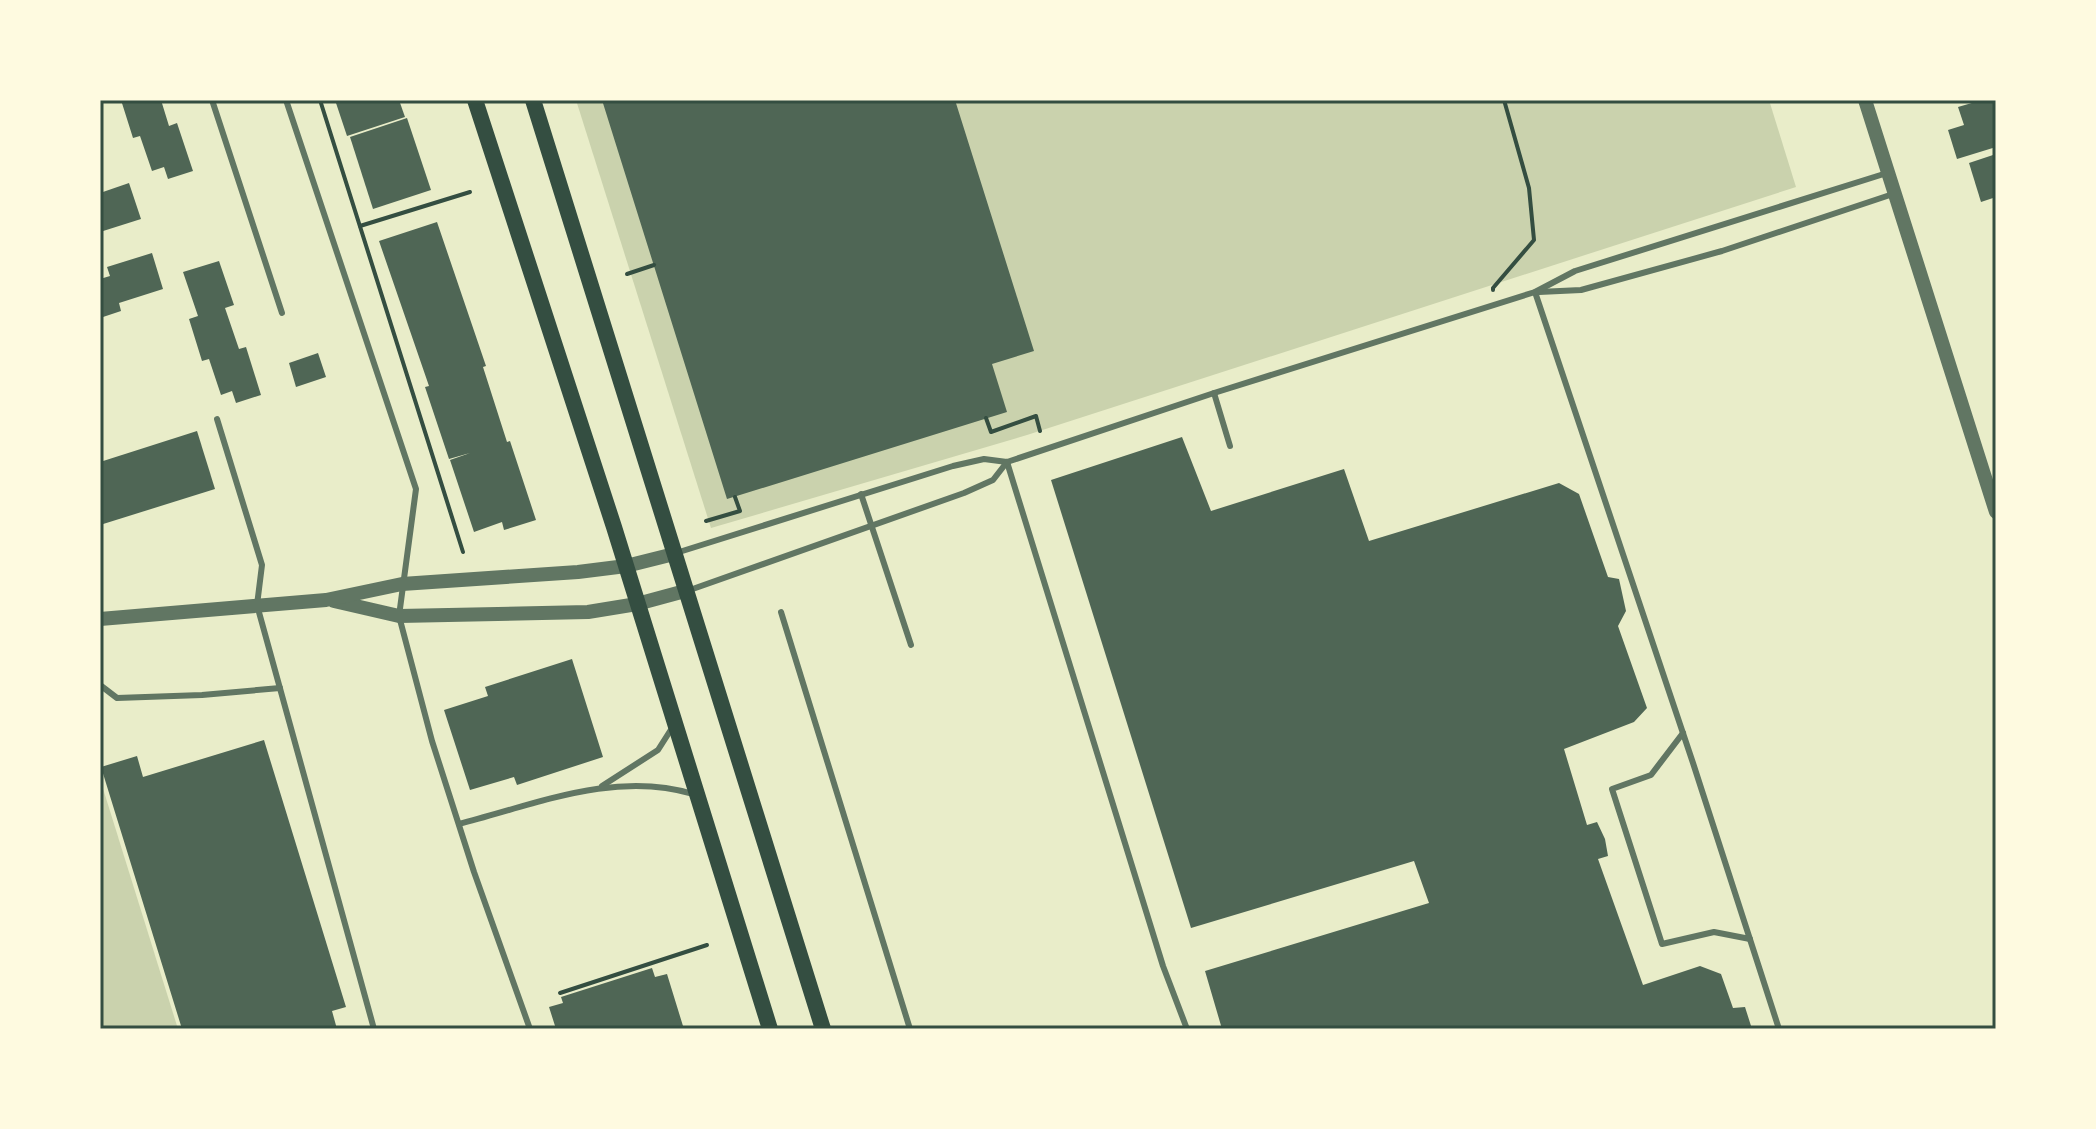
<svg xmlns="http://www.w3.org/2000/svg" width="2096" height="1129" font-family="Helvetica,sans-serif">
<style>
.green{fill:#cad2ad}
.building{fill:#4f6655}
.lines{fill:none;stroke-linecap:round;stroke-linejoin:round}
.path{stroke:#344e41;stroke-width:4}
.service{stroke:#617663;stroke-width:6}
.tertiary{stroke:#617663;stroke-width:14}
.secondary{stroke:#344e41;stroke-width:16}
.neatline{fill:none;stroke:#344e41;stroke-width:3}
</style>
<rect width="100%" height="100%" fill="#e9edc9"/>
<g class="green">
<polygon points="576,100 1769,100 1796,187 1027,435 711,528"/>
<polygon points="100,779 178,1029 100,1029"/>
</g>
<g class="building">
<polygon points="121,100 161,100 169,126 177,123 193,171 168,179 164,167 152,171 140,136 133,138"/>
<polygon points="335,100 399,100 405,117 347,136"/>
<polygon points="602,100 955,100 1034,351 992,364 1007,412 727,499"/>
<polygon points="1982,100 1993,100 1996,109 1996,147 1957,159 1948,130 1964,125 1958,107"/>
<polygon points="407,118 431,190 373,209 350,137"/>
<polygon points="1996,154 1996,197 1981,202 1969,163"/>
<polygon points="129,183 141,219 100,232 100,193"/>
<polygon points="437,222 486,366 483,367 507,442 510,441 536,520 504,530 502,522 474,532 450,460 470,453 449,459 425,387 429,386 379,241"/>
<polygon points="152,253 163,289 119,303 121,311 100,318 100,279 110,276 107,267"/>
<polygon points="219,261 234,305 225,308 239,349 246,347 261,395 236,403 232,391 221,395 209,359 202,361 189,319 198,316 183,272"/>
<polygon points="318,353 326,377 296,387 289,363"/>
<polygon points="197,431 215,489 100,525 100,462"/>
<polygon points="1182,437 1211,511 1344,469 1369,541 1559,483 1579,494 1608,577 1619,579 1626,611 1618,626 1647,708 1634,722 1564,749 1587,825 1597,822 1605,839 1608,856 1598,859 1643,985 1700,966 1721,974 1733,1008 1745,1007 1752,1029 1222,1029 1205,971 1429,903 1414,861 1191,928 1051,480"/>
<polygon points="572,659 603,757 517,785 514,777 470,790 444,710 488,696 485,687"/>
<polygon points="264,740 346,1007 332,1011 337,1029 182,1029 101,767 137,756 143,777"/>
<polygon points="652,968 655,977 667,974 683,1026 677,1029 556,1029 549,1007 563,1003 561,997"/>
</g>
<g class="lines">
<g class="path">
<polyline points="320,100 463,552"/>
<polyline points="360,226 470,192"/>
<polyline points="627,274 654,265"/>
<polyline points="1493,290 1493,288 1534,240 1529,188 1504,100"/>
<polyline points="986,418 991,432 1036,416 1040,431"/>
<polyline points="706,521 740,511 735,497"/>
<polyline points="560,993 707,945"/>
</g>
<g class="service">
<polyline points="212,100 282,313"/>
<polyline points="286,100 416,489 399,616 432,741 474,872 530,1029"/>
<polyline points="1535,292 1693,763 1779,1029"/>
<polyline points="1539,292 1581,290 1722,251 1893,194"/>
<polyline points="1214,393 1230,446"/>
<polyline points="217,419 262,565 257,605 374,1029"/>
<polyline points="1007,462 1163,966 1187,1029"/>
<polyline points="861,494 911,645"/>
<polyline points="676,553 953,466 984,459 1007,462 1214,393 1535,292 1575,271 1887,173"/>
<polyline points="687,591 964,493 993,480 1007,462"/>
<polyline points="781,612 910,1029"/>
<polyline points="100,685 117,698 202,695 280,688"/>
<polyline points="1683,733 1651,775 1612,789 1662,944 1714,932 1750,939"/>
<polyline points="602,786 658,750 672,728"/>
<path d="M 459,824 C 534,805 615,770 693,794"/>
</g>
<g class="tertiary">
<polyline points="1865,100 1996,512"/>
<polyline points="334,601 399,616 588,612 637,604 685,591"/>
<polyline points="100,619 326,600 402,584 578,572 626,566 674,554"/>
</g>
<g class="secondary">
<polyline points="475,100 614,527 770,1029"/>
<polyline points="533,100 823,1029"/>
</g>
</g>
<rect width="2096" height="1129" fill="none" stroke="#fefae0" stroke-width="204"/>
<rect x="102" y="102" width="1892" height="925" class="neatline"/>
</svg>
